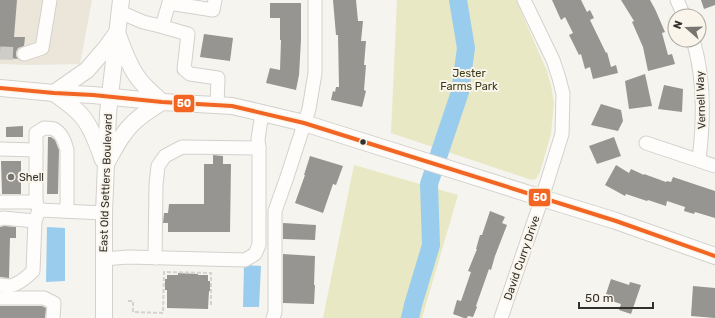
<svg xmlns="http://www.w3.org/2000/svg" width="715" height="318" font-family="Rubik,sans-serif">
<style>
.built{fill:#ebe5da}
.green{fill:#e8e8c5}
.water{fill:#9acded}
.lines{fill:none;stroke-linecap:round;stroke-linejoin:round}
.river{stroke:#9acded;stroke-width:18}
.building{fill:#979591}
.minor-tunnel{stroke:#cfcdc7;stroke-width:13;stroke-dasharray:13 6;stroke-linecap:butt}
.minor-casing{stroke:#d3d1cc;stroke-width:15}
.major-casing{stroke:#d3d1cc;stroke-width:18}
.path{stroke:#d3d3d1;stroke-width:2;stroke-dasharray:4 2;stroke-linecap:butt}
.minor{stroke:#fefdfc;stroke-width:13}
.major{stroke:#fefdfc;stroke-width:16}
.bus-1-casing{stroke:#faf5eb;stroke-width:7}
.bus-1{stroke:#f26522;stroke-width:4}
.bus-dot{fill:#32302c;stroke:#faf5eb;stroke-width:1.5}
.poi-dot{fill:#777570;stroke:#faf5eb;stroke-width:1.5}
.labels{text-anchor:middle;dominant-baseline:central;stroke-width:4;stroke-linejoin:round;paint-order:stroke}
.park-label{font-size:11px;fill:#393a18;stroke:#faf5eb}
.street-label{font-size:11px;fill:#32302c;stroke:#faf5eb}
.poi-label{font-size:11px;fill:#32302c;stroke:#faf5eb;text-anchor:start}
.line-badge{stroke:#faf5eb;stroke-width:1.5}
.badge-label{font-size:11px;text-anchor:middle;font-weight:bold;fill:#fff}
</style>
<rect width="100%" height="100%" fill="#f6f4ee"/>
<polygon class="built" points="0,0 92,0 80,64 28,65 0,64"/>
<g class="green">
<polygon points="397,0 516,0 547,71 551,85 554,103 551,134 540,172 536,179 532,180 391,133"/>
<polygon points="354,165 458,195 422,318 323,318"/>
</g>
<g class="water">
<polygon points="47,227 65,228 65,281 46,282"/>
<polygon points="244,265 261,266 259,307 243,307"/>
</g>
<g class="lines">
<polyline class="river" points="410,318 413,305 431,245 429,184 460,92 466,48 458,0"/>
</g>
<g class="building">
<polygon points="0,0 17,0 14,37 25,37 24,46 18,48 16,52 16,56 18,59 0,57"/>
<polygon points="333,0 356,0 358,21 363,21 361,41 366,41 364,65 366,65 364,90 366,91 362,107 331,100 333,91 335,92 336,87 339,87 338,35 336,35"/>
<polygon points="552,0 581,0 587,12 590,10 594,18 590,20 606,53 607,52 611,67 616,65 618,73 593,79 590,67 585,69 581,54 579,55 569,35 573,33 565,17 561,20"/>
<polygon points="621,0 650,0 655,9 665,32 662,33 668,55 672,54 675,64 648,71 643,47 632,22 634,21"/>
<polygon points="701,0 715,0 715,5 704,9"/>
<polygon points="270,3 301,3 301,40 299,75 296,90 266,83 270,68 280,70 281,40 280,40 280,18 270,18"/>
<polygon points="204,34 233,38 230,61 200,57"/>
<polygon points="645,74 652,106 629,109 625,81"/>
<polygon points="664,85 683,89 682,112 658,109"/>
<polygon points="601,104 621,110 623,121 618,131 591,125"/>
<polygon points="23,126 23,137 6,137 6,127"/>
<polygon points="48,137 51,137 55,140 59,150 58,194 47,194"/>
<polygon points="614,137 621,156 597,164 589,146"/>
<polygon points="213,155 223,156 223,164 231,164 230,232 168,232 168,223 163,223 164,213 168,213 169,204 204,204 204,164 213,164"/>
<polygon points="310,156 343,166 336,185 333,184 323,213 295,203 305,175 304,175"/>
<polygon points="1,161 21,161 21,194 2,194"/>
<polygon points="616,165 629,173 631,169 644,175 644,174 666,182 667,181 671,182 673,177 715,191 715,218 695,212 694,214 684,211 685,207 667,201 666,206 648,200 647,201 626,194 625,196 605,185"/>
<polygon points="490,211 505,217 502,223 507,225 495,256 491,270 489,269 476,306 477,307 473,317 468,316 467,318 464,318 453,314 457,300 461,301 471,272 468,271 477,249 476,249 480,235 482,235"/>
<polygon points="283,223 316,225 315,240 283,239"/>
<polygon points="4,226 16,227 16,238 10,238 9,278 0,277 0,227"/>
<polygon points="283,254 315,256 314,285 315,285 314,304 283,303"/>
<polygon points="178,273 198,274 198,275 208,275 208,281 210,281 210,291 209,291 208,309 167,308 167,290 165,290 165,279 167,279 167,275 178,275"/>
<polygon points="611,279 629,285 630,282 641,285 631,314 619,310 621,304 612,301 613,296 606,294"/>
<polygon points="693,286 715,288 715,318 691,316"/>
<polygon points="0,306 42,306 46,308 45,318 0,318"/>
</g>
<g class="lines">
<polyline class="minor-tunnel" points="0,53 24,54"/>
<defs>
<g id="minor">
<polyline points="677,0 684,16"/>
<polyline points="169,3 213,10 215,0"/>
<polyline points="120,12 143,22 160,26 188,34 184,69 190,74 218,78 217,105"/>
<polyline points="162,26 170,0"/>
<path d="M 693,40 C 705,79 704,120 699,160"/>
<polyline points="24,54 42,48 50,0"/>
<polyline points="646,143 715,166"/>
<path d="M 0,149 L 36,150 L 36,202 L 39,210 L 35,221 L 33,271 C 27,277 19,284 10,286 C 7,286 3,285 0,285"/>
<path d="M 36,150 L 36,133 L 44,128 C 47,128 52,128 54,129 C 62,133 65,142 67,150 L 67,211"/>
<polyline points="0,202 36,202"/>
<polyline points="39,210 104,213"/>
<polyline points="0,219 3,218 35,221"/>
<polyline points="155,258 156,185 158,166 165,156 182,147 259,148"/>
<polyline points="104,259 128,257 245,260 255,254 259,245 259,148 258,139 262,113"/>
<polyline points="0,298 44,298 54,303 53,318"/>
<polyline points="273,318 275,312 275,211 287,177 309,109 315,73 315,0"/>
<polyline points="501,318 542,198 562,134 563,94 559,78 553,60 524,0"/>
</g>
<g id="major">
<polyline points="0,88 54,93 93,95 162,102 232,106 262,113 304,123 542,198 616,221 715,256"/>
<path d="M 54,93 C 62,99 71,105 79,113 C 91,125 97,144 103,160"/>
<polyline points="54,93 87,70 106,48 116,34"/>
<path d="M 107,162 C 112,153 117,143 123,135 C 133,120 148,111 162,102 C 153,94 143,86 136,75 C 128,63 123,49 118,35"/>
<polyline points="104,318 104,213 108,113 121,0"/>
</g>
</defs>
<use href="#minor" class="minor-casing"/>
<use href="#major" class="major-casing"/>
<polyline class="path" points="128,301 133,301 133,312 163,313 164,272 211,273 211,307"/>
<use href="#minor" class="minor"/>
<use href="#major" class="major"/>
<defs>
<polyline id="bus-1" points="0,88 54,93 93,95 162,102 232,106 304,123 616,221 715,256"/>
</defs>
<use href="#bus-1" class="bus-1-casing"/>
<use href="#bus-1" class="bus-1"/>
</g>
<circle class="bus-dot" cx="363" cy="142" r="3.5"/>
<circle class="poi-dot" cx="11" cy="177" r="4"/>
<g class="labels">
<g class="park-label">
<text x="469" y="73">Jester<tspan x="469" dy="13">Farms Park</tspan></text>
</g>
<g class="street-label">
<text transform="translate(701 100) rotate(-92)">Vernell Way</text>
<text transform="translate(106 183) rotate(-88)">East Old Settlers Boulevard</text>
<text transform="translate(522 258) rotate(-71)">David Curry Drive</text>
</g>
<g class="poi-label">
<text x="19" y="177">Shell</text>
</g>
</g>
<g class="line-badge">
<rect x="173" y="94" width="22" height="19" rx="4" fill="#f26522"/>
<rect x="528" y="188" width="23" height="19" rx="4" fill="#f26522"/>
</g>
<g class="badge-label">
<text x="184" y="107">50</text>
<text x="540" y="201">50</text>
</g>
<g transform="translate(687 28) rotate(290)"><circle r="19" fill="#faf5eb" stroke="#aaa69f"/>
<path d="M0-3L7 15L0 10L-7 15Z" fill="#777570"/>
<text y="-6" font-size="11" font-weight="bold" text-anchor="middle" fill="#32302c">N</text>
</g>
<path d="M579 302v6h74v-6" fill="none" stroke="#32302c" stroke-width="2"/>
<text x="585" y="302" font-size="12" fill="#32302c" stroke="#faf5eb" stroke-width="3" paint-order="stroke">50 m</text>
</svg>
